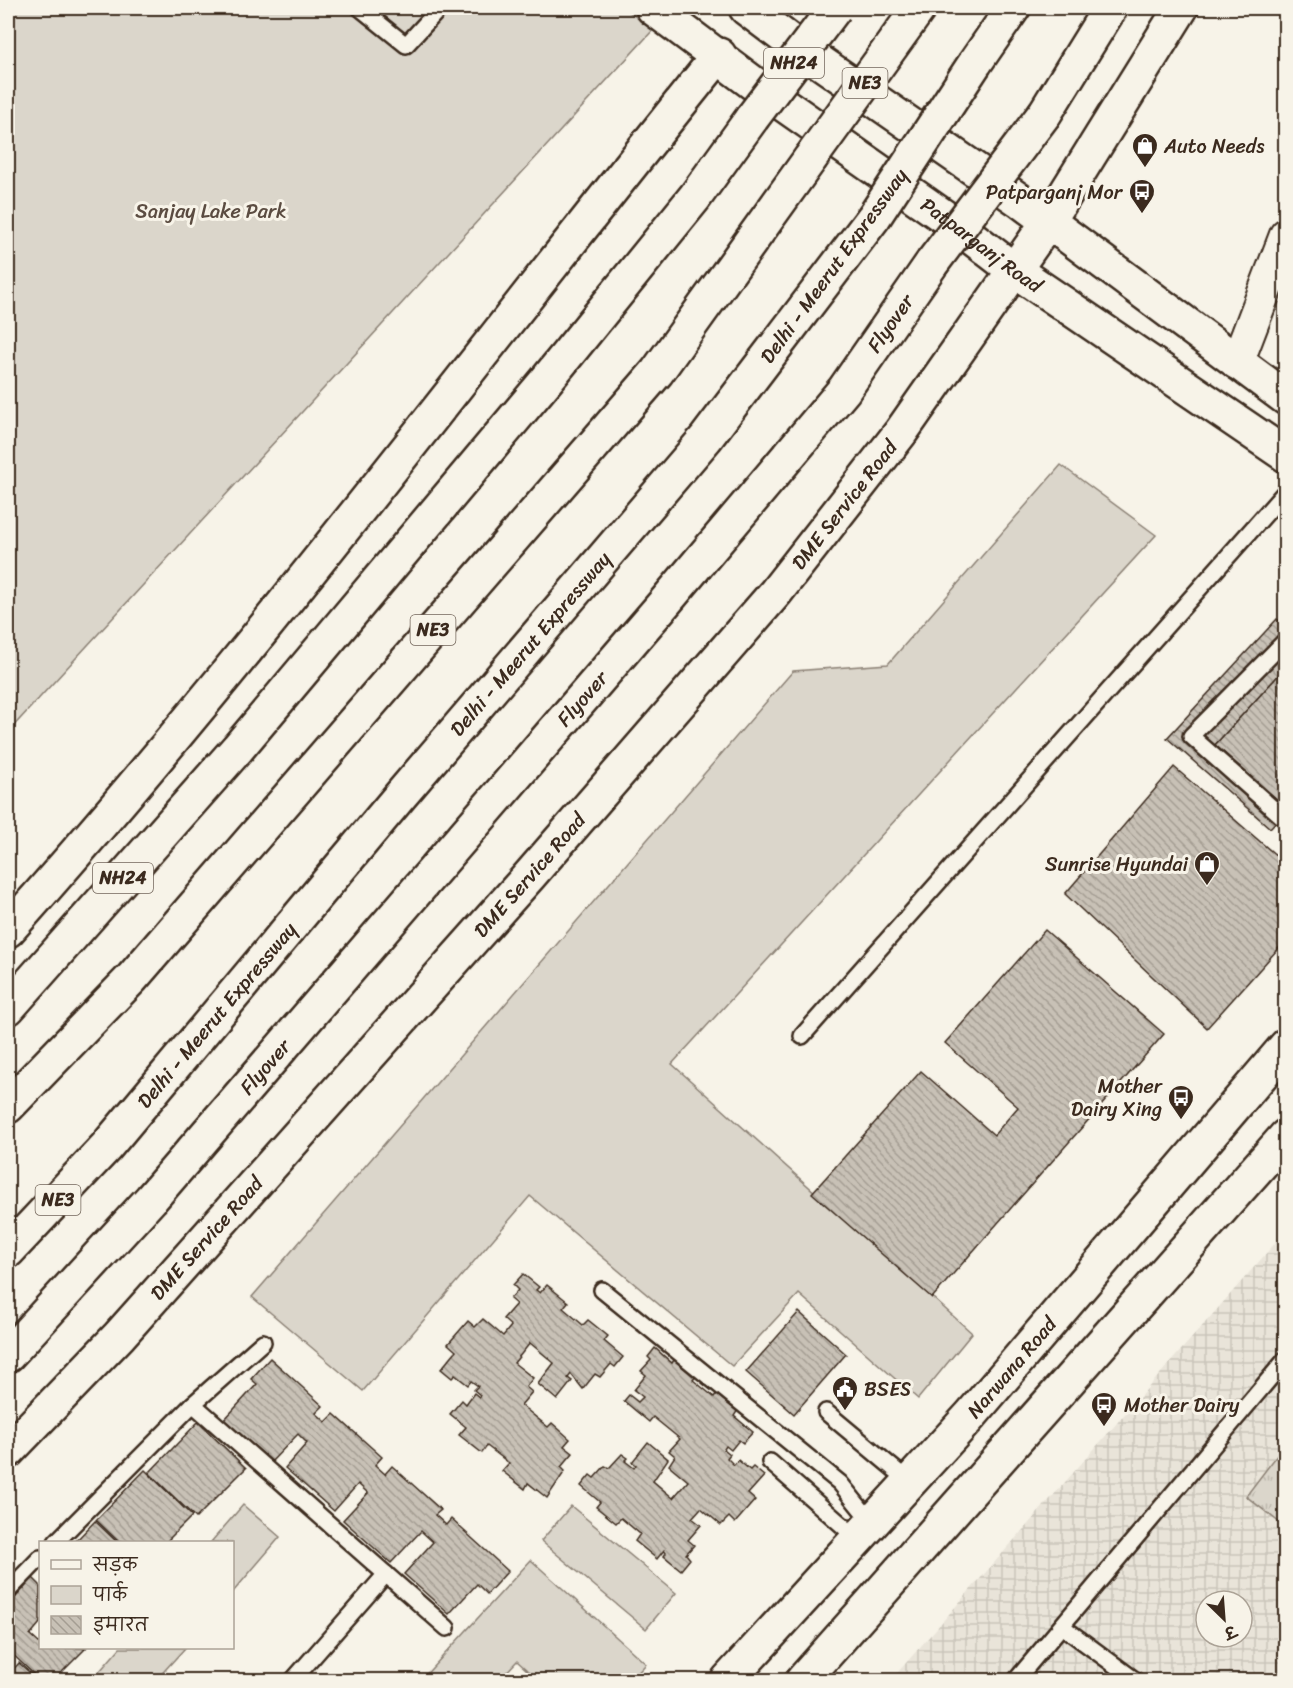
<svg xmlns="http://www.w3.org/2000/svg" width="1293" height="1688" font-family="Sriracha,'Playpen Sans Deva',sans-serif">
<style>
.industrial{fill:url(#industrial-grid);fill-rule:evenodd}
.grass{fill:url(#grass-tufts);stroke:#8b8074;stroke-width:1.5}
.green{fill:#dbd6cb;stroke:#8b8074;stroke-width:1.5}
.building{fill:url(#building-back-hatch);stroke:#3b2a1e;stroke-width:1.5}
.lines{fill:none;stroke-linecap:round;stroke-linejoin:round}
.service-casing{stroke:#3b2a1e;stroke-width:20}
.minor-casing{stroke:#3b2a1e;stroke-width:36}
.tertiary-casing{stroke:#3b2a1e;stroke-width:38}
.secondary-casing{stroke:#3b2a1e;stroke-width:38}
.trunk-casing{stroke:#3b2a1e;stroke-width:38}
.motorway-casing{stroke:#3b2a1e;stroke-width:38}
.service{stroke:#f7f3e8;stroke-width:15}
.minor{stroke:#f7f3e8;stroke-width:32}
.tertiary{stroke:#f7f3e8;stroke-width:33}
.secondary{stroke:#f7f3e8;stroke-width:33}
.trunk{stroke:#f7f3e8;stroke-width:33}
.motorway{stroke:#f7f3e8;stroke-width:33}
.trunk-bridge-casing{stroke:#3b2a1e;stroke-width:38;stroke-linecap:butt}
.motorway-bridge-casing{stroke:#3b2a1e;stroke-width:38;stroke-linecap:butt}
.trunk-bridge{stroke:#f7f3e8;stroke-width:33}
.motorway-bridge{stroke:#f7f3e8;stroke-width:33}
.labels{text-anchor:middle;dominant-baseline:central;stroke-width:6;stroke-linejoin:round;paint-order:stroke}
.shield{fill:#f7f3e8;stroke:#73665b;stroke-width:1.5}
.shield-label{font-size:18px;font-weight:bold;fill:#3b2a1e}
.poi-label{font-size:20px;fill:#3b2a1e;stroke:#f7f3e8;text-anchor:start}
.park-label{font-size:20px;fill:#5b4c41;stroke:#f7f3e8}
.street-label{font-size:20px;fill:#3b2a1e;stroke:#f7f3e8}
</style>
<defs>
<pattern id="industrial-grid" width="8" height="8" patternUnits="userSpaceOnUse" patternTransform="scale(1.5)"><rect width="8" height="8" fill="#e9e4d9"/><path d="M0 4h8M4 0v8" fill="none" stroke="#c9c4ba"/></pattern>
<pattern id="grass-tufts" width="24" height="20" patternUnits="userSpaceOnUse" patternTransform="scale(1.5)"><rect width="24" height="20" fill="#dbd6cb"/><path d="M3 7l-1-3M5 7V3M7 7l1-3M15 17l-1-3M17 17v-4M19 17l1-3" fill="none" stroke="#bdb8ae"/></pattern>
<pattern id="building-back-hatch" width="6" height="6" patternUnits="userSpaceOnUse" patternTransform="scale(1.5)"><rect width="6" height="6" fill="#c8c1b6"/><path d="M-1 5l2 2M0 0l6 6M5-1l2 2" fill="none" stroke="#a49d93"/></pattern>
</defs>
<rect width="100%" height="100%" fill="#f7f3e8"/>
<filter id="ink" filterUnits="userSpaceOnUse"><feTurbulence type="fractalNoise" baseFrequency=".0167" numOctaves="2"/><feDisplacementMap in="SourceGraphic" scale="12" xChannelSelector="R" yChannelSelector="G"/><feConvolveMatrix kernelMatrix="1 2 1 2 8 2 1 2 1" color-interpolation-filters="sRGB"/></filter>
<g filter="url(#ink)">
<path class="industrial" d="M 1285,1232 L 1285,1680 L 891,1680 ZM 1206,1601 L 1242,1601 L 1242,1637 L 1206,1637 Z"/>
<polygon class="grass" points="1285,1445 1285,1527 1246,1496"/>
<g class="green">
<polygon points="8,8 624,8 653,30 8,732"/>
<polygon points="1061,465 1156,535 672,1064 972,1333 918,1399 799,1294 732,1366 530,1196 363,1391 252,1297 793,671 888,664"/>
<polygon points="243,1505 280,1537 233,1592 232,1542 211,1542"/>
<polygon points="571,1506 676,1593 646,1629 541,1541"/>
<polygon points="531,1560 646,1664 631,1680 538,1680 517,1661 499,1680 421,1680"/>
<polygon points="120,1648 185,1648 156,1680 92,1680"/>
</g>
<g class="building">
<polygon points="1277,619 1286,626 1286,667 1215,745 1286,807 1286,811 1270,828 1167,738"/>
<polygon points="1286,667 1286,807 1215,745"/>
<polygon points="1174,767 1286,864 1286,940 1207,1028 1065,894"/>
<polygon points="1045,930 1164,1034 932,1298 812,1193 921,1071 994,1135 1018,1107 945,1043"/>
<polygon points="523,1274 539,1287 536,1290 540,1293 547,1285 568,1302 563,1308 583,1325 588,1320 608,1336 604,1341 623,1357 615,1367 611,1364 600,1377 595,1374 583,1389 571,1374 568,1378 572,1381 557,1400 538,1384 554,1363 530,1343 514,1363 533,1378 526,1387 532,1392 521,1405 548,1427 552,1423 570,1439 564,1446 573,1453 561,1467 565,1471 547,1498 528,1483 525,1489 502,1471 509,1463 487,1446 482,1453 459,1435 466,1427 450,1414 462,1400 466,1404 474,1393 479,1397 480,1395 474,1390 478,1386 471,1381 468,1385 455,1375 452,1378 441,1369 456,1351 448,1344 468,1321 475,1327 483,1319 503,1336 511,1326 503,1319 516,1304 510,1299 518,1290 513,1285"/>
<polygon points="799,1312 846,1354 794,1414 746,1372"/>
<polygon points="655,1348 672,1363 676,1357 697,1375 693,1380 714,1397 717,1393 738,1410 734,1416 753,1432 743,1443 739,1440 731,1450 726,1446 724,1449 730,1454 727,1458 734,1465 738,1460 750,1470 753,1467 764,1476 748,1494 755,1500 735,1523 729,1517 721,1525 701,1508 692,1518 701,1525 688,1540 694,1545 686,1554 690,1559 681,1570 664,1556 666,1553 664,1550 657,1559 635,1541 640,1534 621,1518 616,1523 596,1507 600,1502 581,1486 590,1475 594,1478 605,1466 609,1468 622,1454 628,1458 625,1461 634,1468 636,1465 632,1462 648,1442 668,1459 653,1481 673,1498 688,1481 669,1465 675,1456 669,1451 680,1439 653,1417 649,1422 624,1401 629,1395 638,1402 643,1397 634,1390 646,1375 641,1371 651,1360 648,1357"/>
<polygon points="270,1358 323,1406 316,1413 326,1422 334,1414 382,1457 375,1465 385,1474 392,1466 441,1510 435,1515 446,1525 451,1519 508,1571 487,1594 477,1584 449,1614 404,1574 433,1542 421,1531 391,1563 343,1520 368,1493 358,1484 334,1511 285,1468 307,1443 298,1434 271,1462 224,1420 257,1384 251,1379"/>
<polygon points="198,1422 246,1468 196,1518 149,1473"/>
<polygon points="145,1470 192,1516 166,1542 119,1542 96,1520"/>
<polygon points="95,1521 117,1542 75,1542"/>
<polygon points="33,1578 40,1585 40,1623 30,1635 40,1644 40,1648 86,1648 54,1680 40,1680 8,1650 8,1606"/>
<polygon points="19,1663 38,1680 8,1680 8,1669 11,1672"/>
</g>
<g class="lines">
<defs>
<g id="service">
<polyline points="360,8 406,45 440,8"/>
<polyline points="1286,640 1191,736 1286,820"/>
<polyline points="802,1036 1286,491"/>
<polyline points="602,1290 840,1483 873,1524"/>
<polyline points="193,1404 447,1628"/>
<polyline points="826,1412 911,1483"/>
<polyline points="770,1462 858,1539"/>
<polyline points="56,1542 193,1404 263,1342"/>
<polyline points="8,1591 40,1558"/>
<polyline points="1063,1627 1135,1680"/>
<polyline points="293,1680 386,1574"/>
<polyline points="1016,1680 1286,1359"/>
</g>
<polyline id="minor" points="1237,363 1286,235"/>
<g id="tertiary">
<path d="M 8,930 C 259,650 483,347 719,55"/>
<path id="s1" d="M 8,1451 L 119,1336 L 530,875 L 776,592 L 901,432 L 1048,222 L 1181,8"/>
</g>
<g id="secondary">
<path id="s2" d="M 653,8 L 753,83 L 953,223 L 1014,270 L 1286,455"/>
<polyline points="746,8 791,42 1022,202 1286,398"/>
<path id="s3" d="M 728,1680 L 971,1415 L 1286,1046"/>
<polyline points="803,1680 1286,1136"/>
</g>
<g id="trunk">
<polyline points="1045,113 1110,8"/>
<polyline points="8,1008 238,748 545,382 695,197 752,118"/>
<path id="s4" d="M 8,1355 L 151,1199 L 667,600 L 844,390 L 932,263"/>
</g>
<g id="motorway">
<polyline points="975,63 1013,8"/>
<polyline points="8,1106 132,978 657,372 810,159"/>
<path id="s5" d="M 8,1251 L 106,1147 L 400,796 L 706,438 L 874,217"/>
</g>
</defs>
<use href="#service" class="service-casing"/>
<use href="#minor" class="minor-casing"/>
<use href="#tertiary" class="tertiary-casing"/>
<use href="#secondary" class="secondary-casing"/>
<use href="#trunk" class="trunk-casing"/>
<use href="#motorway" class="motorway-casing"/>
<use href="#service" class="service"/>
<use href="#minor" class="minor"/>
<use href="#tertiary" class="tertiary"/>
<use href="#secondary" class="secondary"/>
<use href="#trunk" class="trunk"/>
<use href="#motorway" class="motorway"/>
<defs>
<g id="trunk-bridge">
<polyline points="752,118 835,8"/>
<polyline points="932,263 1045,113"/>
</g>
<g id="motorway-bridge">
<polyline points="810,159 919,8"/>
<polyline points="874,217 975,63"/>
</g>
</defs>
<use href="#trunk-bridge" class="trunk-bridge-casing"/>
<use href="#motorway-bridge" class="motorway-bridge-casing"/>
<use href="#trunk-bridge" class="trunk-bridge"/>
<use href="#motorway-bridge" class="motorway-bridge"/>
</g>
</g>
<defs>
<symbol id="shop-pin" viewBox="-11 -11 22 30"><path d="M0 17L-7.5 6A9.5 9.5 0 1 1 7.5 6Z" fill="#3b2a1e" stroke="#f7f3e8"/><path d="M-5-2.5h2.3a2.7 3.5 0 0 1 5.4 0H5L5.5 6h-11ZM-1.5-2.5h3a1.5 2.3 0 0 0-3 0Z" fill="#fff"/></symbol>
<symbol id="bus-pin" viewBox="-11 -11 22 30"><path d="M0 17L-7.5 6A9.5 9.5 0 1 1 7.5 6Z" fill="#3b2a1e" stroke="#f7f3e8"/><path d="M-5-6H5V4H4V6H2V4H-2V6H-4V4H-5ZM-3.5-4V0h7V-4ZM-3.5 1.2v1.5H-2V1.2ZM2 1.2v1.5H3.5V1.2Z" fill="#fff"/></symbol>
<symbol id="civic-pin" viewBox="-11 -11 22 30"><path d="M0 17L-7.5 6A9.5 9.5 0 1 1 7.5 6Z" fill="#3b2a1e" stroke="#f7f3e8"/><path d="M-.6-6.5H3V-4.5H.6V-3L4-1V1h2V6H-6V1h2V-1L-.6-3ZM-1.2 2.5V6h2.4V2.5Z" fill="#fff"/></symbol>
</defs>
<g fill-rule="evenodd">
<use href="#shop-pin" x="1130" y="131" width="30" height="40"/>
<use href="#bus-pin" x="1127" y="177" width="30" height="40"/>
<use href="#shop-pin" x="1192" y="849" width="30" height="40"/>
<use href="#bus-pin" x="1166" y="1083" width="30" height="40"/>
<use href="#civic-pin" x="830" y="1374" width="30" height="40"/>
<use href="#bus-pin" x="1089" y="1390" width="30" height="40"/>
</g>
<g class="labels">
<g class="shield">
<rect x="764" y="48" width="60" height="30" rx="4.5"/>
<rect x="842.5" y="68" width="45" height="30" rx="4.5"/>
<rect x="410.5" y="615" width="45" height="30" rx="4.5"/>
<rect x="93" y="863" width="60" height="30" rx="4.5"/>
<rect x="35.5" y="1185" width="45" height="30" rx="4.5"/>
</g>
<g class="shield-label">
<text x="794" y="63">NH24</text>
<text x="865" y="83">NE3</text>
<text x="433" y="630">NE3</text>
<text x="123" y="878">NH24</text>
<text x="58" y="1200">NE3</text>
</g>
<g class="poi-label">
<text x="1164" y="146">Auto Needs</text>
<text x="1122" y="192" text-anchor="end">Patparganj Mor</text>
<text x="1188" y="864" text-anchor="end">Sunrise Hyundai</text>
<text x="1162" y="1086" text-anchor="end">Mother<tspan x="1162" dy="23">Dairy Xing</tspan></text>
<text x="864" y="1389">BSES</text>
<text x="1124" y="1405">Mother Dairy</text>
</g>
<g class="park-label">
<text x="211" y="211">Sanjay Lake Park</text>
</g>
<g class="street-label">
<text stroke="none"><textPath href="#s2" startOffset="405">Patparganj Road</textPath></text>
<text transform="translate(834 266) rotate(-54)">Delhi - Meerut Expressway</text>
<text stroke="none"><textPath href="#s4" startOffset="1358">Flyover</textPath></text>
<text stroke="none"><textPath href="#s1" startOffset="1263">DME Service Road</textPath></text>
<text stroke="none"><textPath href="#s5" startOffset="801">Delhi - Meerut Expressway</textPath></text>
<text stroke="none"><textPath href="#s4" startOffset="872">Flyover</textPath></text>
<text stroke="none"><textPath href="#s1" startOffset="777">DME Service Road</textPath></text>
<text stroke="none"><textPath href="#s5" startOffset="315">Delhi - Meerut Expressway</textPath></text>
<text stroke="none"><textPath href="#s4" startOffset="386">Flyover</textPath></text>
<text stroke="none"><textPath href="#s1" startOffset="291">DME Service Road</textPath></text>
<text stroke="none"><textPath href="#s3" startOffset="422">Narwana Road</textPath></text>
</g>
</g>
<rect width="1293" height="1688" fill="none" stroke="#f7f3e8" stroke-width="30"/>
<rect x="15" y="15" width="1263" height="1658" fill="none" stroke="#3b2a1e" stroke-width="2" filter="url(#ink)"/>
<rect x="39" y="1541" width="195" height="108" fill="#f7f3e8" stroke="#aca397" stroke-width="1.5"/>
<rect x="51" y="1560" width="30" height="9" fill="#f7f3e8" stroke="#aca397" stroke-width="1.5"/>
<text x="93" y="1571" font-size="18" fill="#3b2a1e">सड़क</text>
<rect x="51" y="1586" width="30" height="18" fill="#dbd6cb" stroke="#aca397" stroke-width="1.5"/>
<text x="93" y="1601" font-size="18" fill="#3b2a1e">पार्क</text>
<rect x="51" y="1616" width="30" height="18" fill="url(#building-back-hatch)" stroke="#aca397" stroke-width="1.5"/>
<text x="93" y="1631" font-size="18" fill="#3b2a1e">इमारत</text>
<g transform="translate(1224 1619) rotate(155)"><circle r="28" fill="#f7f3e8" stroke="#aca397" stroke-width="1.5"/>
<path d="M0-4.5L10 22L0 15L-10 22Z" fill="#3b2a1e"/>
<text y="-9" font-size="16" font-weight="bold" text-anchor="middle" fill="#3b2a1e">उ</text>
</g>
</svg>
